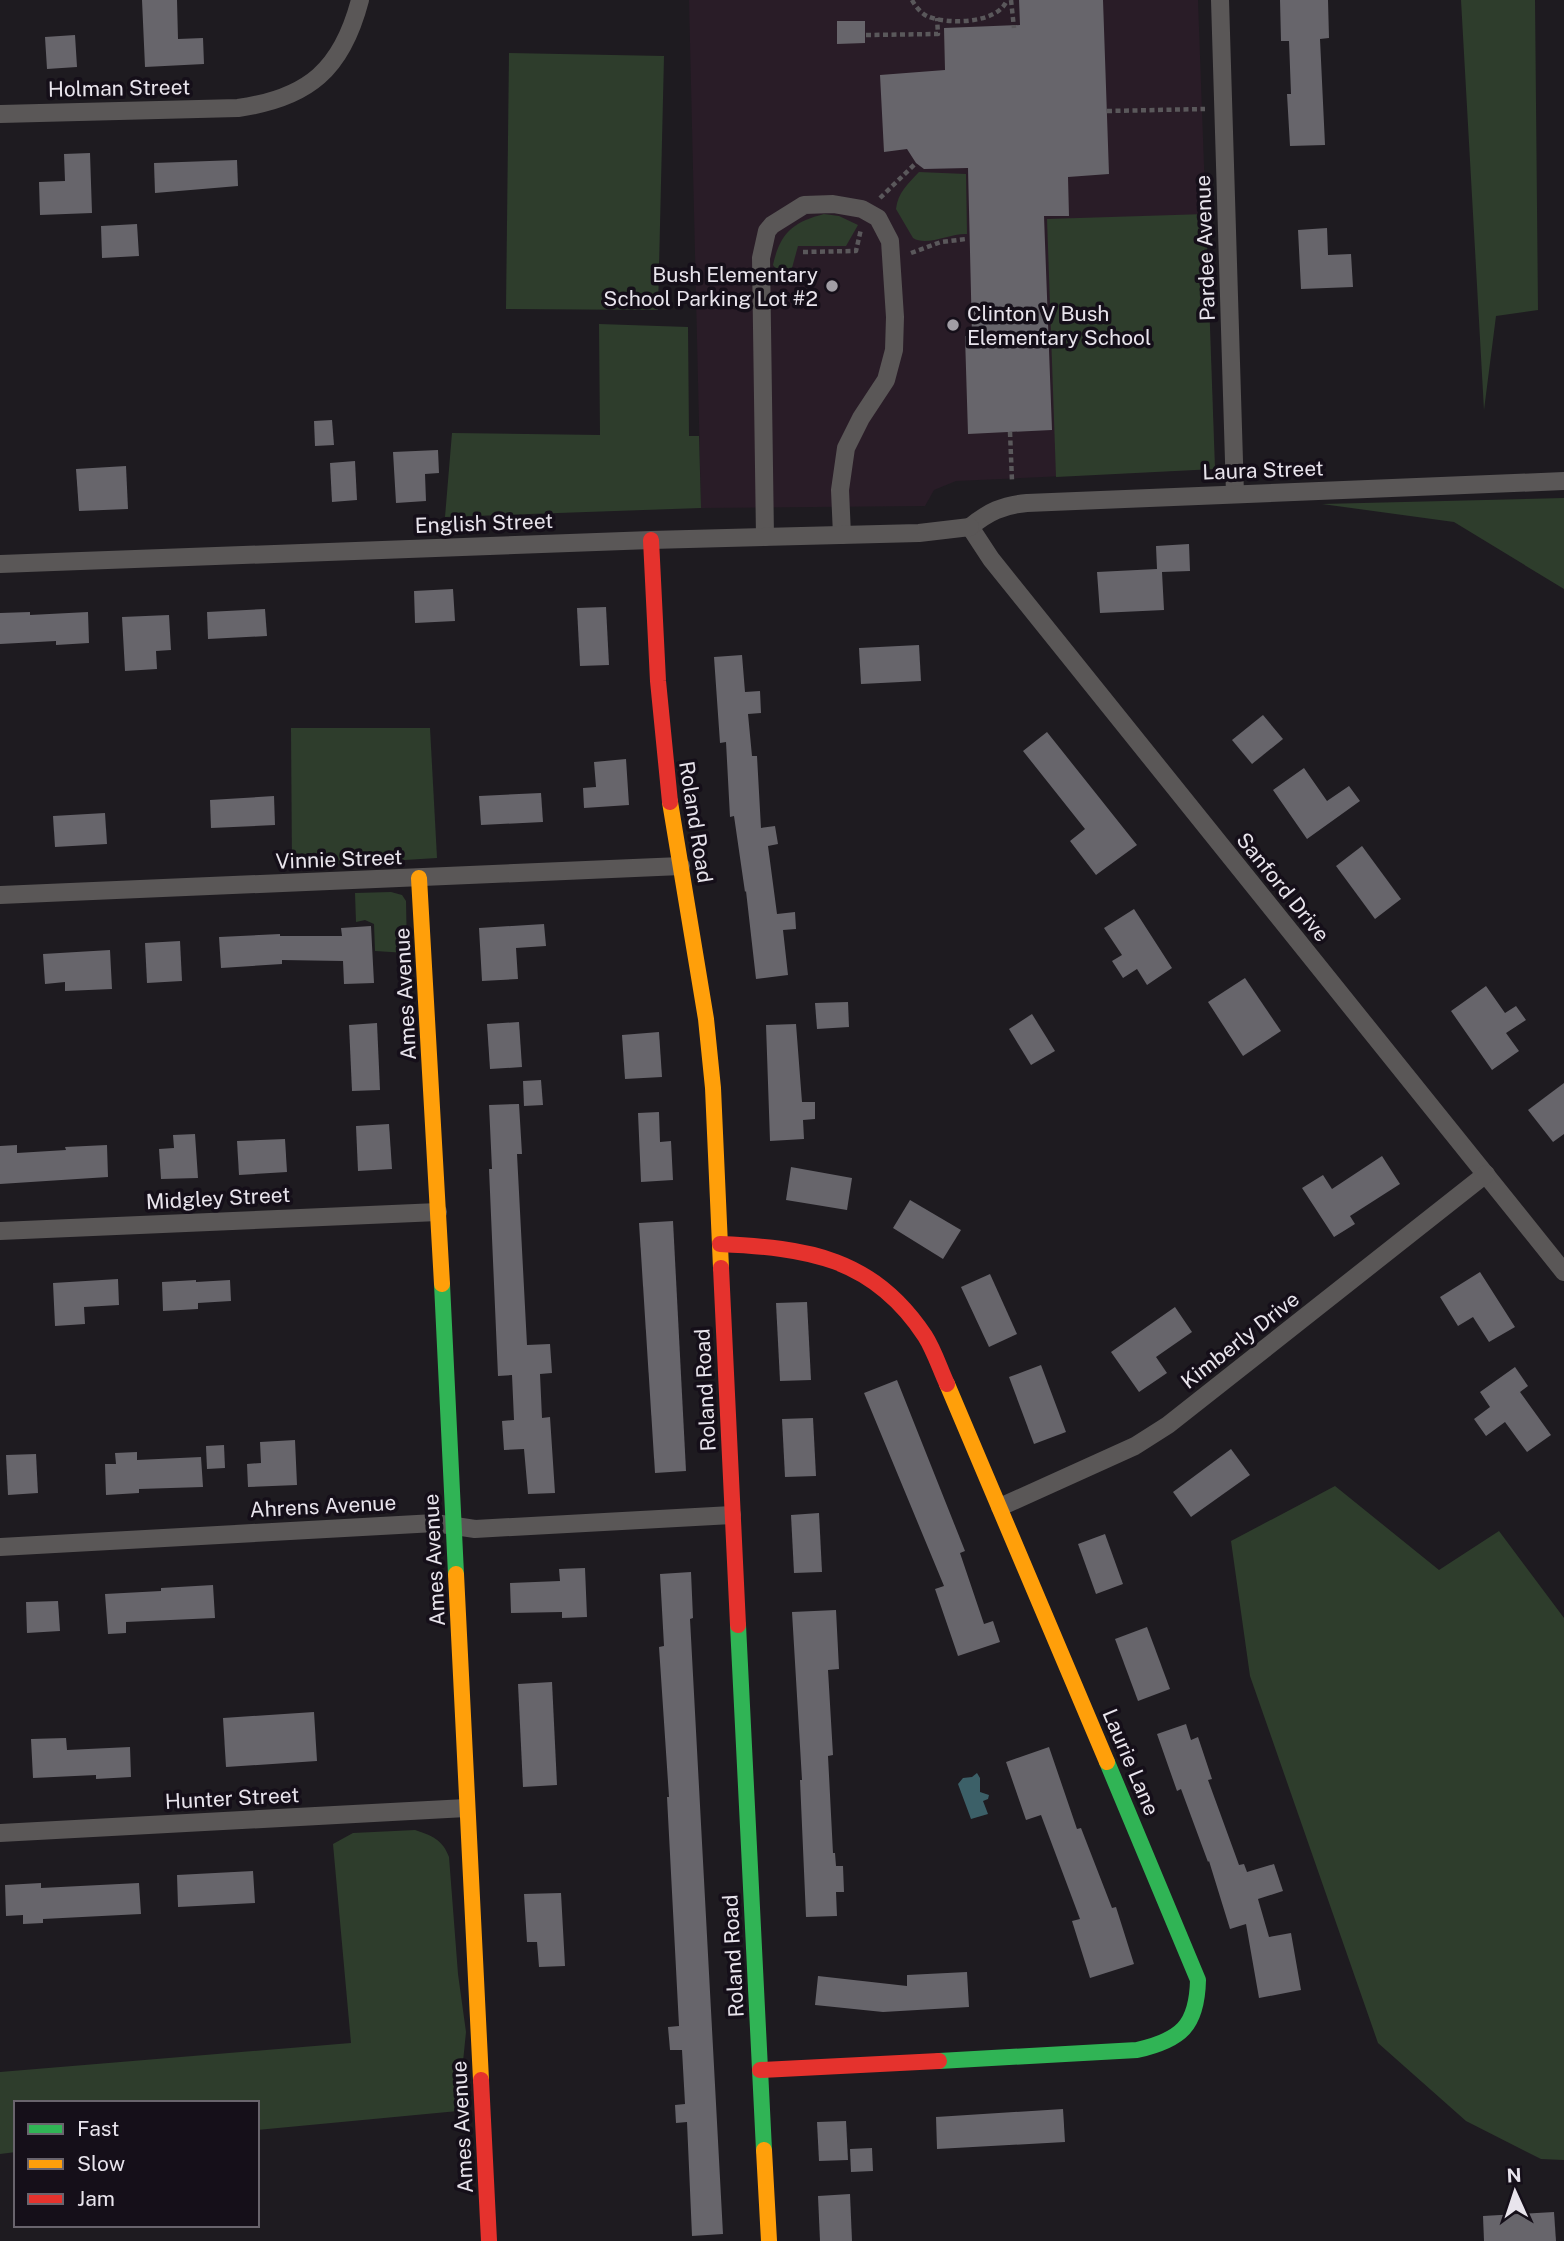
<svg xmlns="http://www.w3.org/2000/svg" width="1564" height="2241" font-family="'Public Sans',sans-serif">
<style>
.education{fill:#291c27}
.green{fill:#2e3d2c}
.water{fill:#3c6068}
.building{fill:#67656b}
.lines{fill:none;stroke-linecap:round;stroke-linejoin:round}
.path{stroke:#5a585b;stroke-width:4.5;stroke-dasharray:5 3.5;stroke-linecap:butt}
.street{stroke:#5a5757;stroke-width:18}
.fast{stroke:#30b455;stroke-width:16}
.slow{stroke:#ff9f0a;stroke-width:16}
.jam{stroke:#e5322d;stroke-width:16}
.poi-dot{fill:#a19ea5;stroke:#150f19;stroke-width:2.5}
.labels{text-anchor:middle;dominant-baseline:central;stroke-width:7;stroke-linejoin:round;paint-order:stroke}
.street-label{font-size:21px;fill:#e8e4ec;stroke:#150f19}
.poi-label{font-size:21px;fill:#e8e4ec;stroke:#150f19;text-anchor:end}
</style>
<rect width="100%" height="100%" fill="#1e1b20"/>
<polygon class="education" points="689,0 1198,0 1215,469 956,481 934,490 925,506 701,508"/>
<g class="green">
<polygon points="1461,0 1535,0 1538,310 1496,316 1484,410"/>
<polygon points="509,53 664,56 658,310 506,309"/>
<path d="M 919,172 L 966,174 L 967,234 C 950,233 927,247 913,238 L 896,209 C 898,192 908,184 919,172 Z"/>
<path d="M 824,214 L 839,216 L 858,225 L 846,246 L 798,246 L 792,268 C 785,271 777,272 773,265 C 780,233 793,222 824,214 Z"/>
<polygon points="1206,214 1215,469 1056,477 1047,219"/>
<polygon points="599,324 688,327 689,436 699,436 701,508 445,517 452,433 600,435"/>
<polygon points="1564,498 1564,589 1454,522 1322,504"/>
<polygon points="291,728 430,728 437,858 292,867"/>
<polygon points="391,892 402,895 406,901 407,953 375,951 374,924 365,920 356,922 355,893"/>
<polygon points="1335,1486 1439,1570 1499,1531 1564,1618 1564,2160 1541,2159 1466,2121 1378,2043 1250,1676 1231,1541"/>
<path d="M 415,1830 C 431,1835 443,1840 449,1857 L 458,1974 L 466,2032 L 458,2111 L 257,2130 L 257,2103 L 16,2103 L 16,2152 L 0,2154 L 0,2072 L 351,2043 L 333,1844 L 353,1833 Z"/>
</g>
<polygon class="water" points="977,1773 980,1778 980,1792 989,1795 988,1799 983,1801 988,1814 971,1819 958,1784 963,1778 972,1777"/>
<g class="building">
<polygon points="142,0 177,0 178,39 203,38 204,64 145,67"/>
<polygon points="1019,0 1103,0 1109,174 1068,177 1069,216 1044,216 1052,430 968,434 965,336 972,336 968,168 924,169 916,163 907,149 884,152 880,75 945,70 944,28 1020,25"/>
<polygon points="1280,0 1328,0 1329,38 1320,39 1325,145 1290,146 1287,94 1291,94 1289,41 1281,41"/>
<polygon points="837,21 865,21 865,43 837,44"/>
<polygon points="75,35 77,67 47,69 45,37"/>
<polygon points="90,153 92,213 40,215 39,182 65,181 64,154"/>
<polygon points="237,160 238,186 155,193 154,163"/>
<polygon points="137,224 139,256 102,258 101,226"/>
<polygon points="1327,228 1328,255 1351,254 1353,287 1301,289 1298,230"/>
<polygon points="332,420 334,445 315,446 314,421"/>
<polygon points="438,450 439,473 425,474 426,501 396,503 393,452"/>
<polygon points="355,461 357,500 332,502 330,463"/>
<polygon points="126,466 128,509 79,511 76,469"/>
<polygon points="1189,544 1190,571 1162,572 1164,610 1100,613 1097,572 1157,569 1156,546"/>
<polygon points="453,589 455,621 415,623 414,591"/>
<polygon points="606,607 609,665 580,666 577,608"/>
<polygon points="265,609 267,636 208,639 207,612"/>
<polygon points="30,612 30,615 88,612 89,643 56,645 56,641 0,644 0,613"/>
<polygon points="169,615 171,650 156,651 157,669 125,671 122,617"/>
<polygon points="919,645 921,681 861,684 859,648"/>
<polygon points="742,655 745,692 760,691 761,713 748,714 752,756 757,756 761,828 775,826 778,844 768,846 777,914 795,912 796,929 783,930 788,975 756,979 746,891 745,892 734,816 730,817 726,742 720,743 714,657"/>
<polygon points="1263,715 1283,739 1252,764 1232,740"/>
<polygon points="1047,732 1137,845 1096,875 1070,841 1085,829 1023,751"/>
<polygon points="626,759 629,805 584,808 583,788 596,787 594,762"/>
<polygon points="1304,768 1327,801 1349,786 1360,801 1307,839 1273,790"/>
<polygon points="541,793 543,822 481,825 479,796"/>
<polygon points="274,796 275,825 211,828 210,800"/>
<polygon points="105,813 107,844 55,847 53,816"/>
<polygon points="1362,846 1401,899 1375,919 1336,866"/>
<polygon points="1134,909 1172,968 1147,985 1137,969 1123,978 1112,961 1122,955 1104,928"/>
<polygon points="544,924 546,946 516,948 518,979 482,981 479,928"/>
<polygon points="371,926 374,983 344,984 343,961 282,960 282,964 221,968 219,937 280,934 280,936 342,936 341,928"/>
<polygon points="180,941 182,981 147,983 145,943"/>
<polygon points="110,950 112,989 65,991 65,982 45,984 43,954"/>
<polygon points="1245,978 1281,1031 1243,1056 1208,1002"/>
<polygon points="1486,986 1505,1013 1516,1006 1526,1020 1506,1033 1519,1051 1492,1070 1451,1011"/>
<polygon points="848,1002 849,1027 817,1029 815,1003"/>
<polygon points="1032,1014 1055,1051 1031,1065 1009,1029"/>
<polygon points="519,1022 522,1067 490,1069 487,1024"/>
<polygon points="377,1023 380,1090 352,1091 349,1025"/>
<polygon points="796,1024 802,1102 815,1102 815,1119 803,1120 804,1139 770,1141 766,1025"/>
<polygon points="659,1032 662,1077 625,1079 622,1035"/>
<polygon points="541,1080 543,1105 524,1106 523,1081"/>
<polygon points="1564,1083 1564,1134 1553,1142 1528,1110"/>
<polygon points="519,1104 522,1154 517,1154 527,1345 550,1344 552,1373 540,1374 542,1418 550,1417 555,1493 528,1494 524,1449 504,1450 502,1421 514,1420 512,1375 498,1376 489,1169 492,1169 489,1105"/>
<polygon points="659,1112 660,1142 671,1141 673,1180 641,1182 638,1113"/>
<polygon points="389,1124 392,1169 358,1171 356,1126"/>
<polygon points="195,1134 198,1178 161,1179 159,1149 174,1148 173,1135"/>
<polygon points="285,1139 287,1172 239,1175 237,1141"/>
<polygon points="17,1145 17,1153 66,1150 65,1147 107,1145 108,1177 0,1184 0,1146"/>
<polygon points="1382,1156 1400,1184 1350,1216 1355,1224 1334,1237 1302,1188 1323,1175 1332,1189"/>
<polygon points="791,1167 852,1178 847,1210 786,1200"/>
<polygon points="910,1200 961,1230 943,1259 893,1228"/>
<polygon points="673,1221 686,1471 655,1473 639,1223"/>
<polygon points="1480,1272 1515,1327 1489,1342 1473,1317 1458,1326 1440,1297"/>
<polygon points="990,1274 1017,1334 989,1347 961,1287"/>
<polygon points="118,1279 119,1305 84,1307 85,1324 55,1326 53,1283"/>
<polygon points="196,1280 196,1282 230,1280 231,1301 198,1303 198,1309 163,1311 162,1282"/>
<polygon points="807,1302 811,1380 780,1381 776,1303"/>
<polygon points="1175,1307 1192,1332 1156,1357 1167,1373 1139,1392 1111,1352"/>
<polygon points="1041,1365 1066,1432 1034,1444 1009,1377"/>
<polygon points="1515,1367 1528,1386 1520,1392 1551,1435 1527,1452 1505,1422 1486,1436 1474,1419 1490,1407 1480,1392"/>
<polygon points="897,1380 965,1551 960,1553 984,1624 993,1621 1000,1642 958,1656 935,1589 944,1586 864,1393"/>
<polygon points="813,1418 816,1476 785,1477 782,1419"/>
<polygon points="295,1440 297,1485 248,1487 247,1464 261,1463 260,1442"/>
<polygon points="224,1445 225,1468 207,1469 206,1446"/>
<polygon points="1231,1449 1250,1475 1191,1517 1173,1492"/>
<polygon points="137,1452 137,1460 201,1457 203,1487 139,1489 139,1493 106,1495 105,1464 116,1464 115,1453"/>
<polygon points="36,1454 38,1493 8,1495 6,1455"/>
<polygon points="819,1513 822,1572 794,1573 791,1515"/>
<polygon points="1105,1534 1123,1584 1096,1594 1078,1544"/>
<polygon points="585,1568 587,1617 562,1618 562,1612 511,1613 510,1583 560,1581 559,1569"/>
<polygon points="691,1572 693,1618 690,1619 723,2234 692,2236 687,2122 676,2123 675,2105 685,2104 682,2050 670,2050 668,2027 679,2026 667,1797 669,1797 659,1647 664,1646 660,1574"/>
<polygon points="213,1585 215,1618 126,1622 126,1633 108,1634 105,1594 161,1591 161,1588"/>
<polygon points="58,1601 60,1631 27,1633 26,1602"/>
<polygon points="836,1610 839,1669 828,1670 833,1755 828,1756 833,1853 835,1853 836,1866 843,1866 844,1892 836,1892 837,1916 806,1917 800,1780 802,1780 792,1612"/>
<polygon points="1147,1627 1170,1689 1138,1701 1115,1639"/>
<polygon points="552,1682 557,1785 523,1787 518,1684"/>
<polygon points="314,1712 317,1761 226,1767 223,1718"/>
<polygon points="1186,1724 1191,1740 1198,1737 1212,1779 1208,1780 1239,1865 1244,1864 1247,1872 1274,1864 1283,1891 1258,1899 1269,1937 1291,1933 1301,1990 1259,1998 1246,1924 1230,1929 1209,1861 1208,1862 1181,1789 1177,1791 1157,1734"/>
<polygon points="66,1738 67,1750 130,1747 131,1777 96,1779 96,1775 33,1778 31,1739"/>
<polygon points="1049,1747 1077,1829 1081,1828 1112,1908 1116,1907 1134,1964 1090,1978 1072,1921 1080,1919 1041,1815 1026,1820 1006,1762"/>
<polygon points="253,1871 255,1903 178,1907 177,1875"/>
<polygon points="41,1883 41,1888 139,1883 141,1914 43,1919 43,1923 23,1924 23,1915 6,1916 5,1885"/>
<polygon points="561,1893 565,1966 539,1967 537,1942 527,1942 524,1894"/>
<polygon points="967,1972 969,2007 883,2012 815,2005 818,1976 907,1986 907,1975"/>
<polygon points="1063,2109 1065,2142 937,2149 936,2117"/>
<polygon points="846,2121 848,2160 819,2161 817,2122"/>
<polygon points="872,2148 873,2171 851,2172 850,2149"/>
<polygon points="850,2194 852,2241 820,2241 818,2196"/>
<polygon points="1554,2212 1556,2241 1484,2241 1483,2216"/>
</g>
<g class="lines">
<g class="path">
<path d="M 912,0 C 915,6 921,13 927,16 C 947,25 998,24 1007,0"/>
<polyline points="1011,0 1014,28"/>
<polyline points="866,35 938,34 937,18"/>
<polyline points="1107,111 1205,109"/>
<polyline points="880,198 916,163"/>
<polyline points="803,252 856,251 861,229"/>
<polyline points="911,253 941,242 966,239"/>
<polyline points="1010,432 1012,481"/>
</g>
<g class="street">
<polyline points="1220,0 1235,494"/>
<path d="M 0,114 L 238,108 C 309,98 342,69 360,0"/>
<polyline points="970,527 991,559 1564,1272"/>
<path d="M 970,527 C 988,512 1003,505 1027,503 L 1564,481"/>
<polyline points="765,537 761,258 767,231 772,225 804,205 833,204 862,209 878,218 890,241 895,317 894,350 886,380 861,418 846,448 840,490 842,535"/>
<polyline points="0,564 651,540 919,533 970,527"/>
<polyline points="0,895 681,866"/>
<polyline points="0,1231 438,1212"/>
<polyline points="1000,1507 1135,1446 1168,1425 1486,1174"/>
<polyline points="0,1547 435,1523 475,1529 732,1515"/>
<polyline points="0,1833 466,1808"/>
</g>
<g class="fast">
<polyline points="442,1284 456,1574"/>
<polyline points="738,1625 764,2150"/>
<path d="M 939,2061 L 1137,2050 C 1181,2040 1197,2026 1198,1980 L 1107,1762"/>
</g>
<g class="slow">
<polyline points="670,802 706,1019 713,1088 721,1268"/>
<polyline points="419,878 442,1284"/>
<polyline points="947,1384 1107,1762"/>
<polyline points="456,1574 481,2080"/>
<polyline points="764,2150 769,2241"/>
</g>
<g class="jam">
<polyline points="651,540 658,681 670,802"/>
<path d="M 720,1244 C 807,1248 873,1257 925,1336 C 934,1350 940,1369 947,1384"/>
<polyline points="721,1268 738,1625"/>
<polyline points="760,2070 939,2061"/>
<polyline points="481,2080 489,2241"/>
</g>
</g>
<g class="poi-dot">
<circle cx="832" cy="286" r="7"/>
<circle cx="953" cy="325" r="7"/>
</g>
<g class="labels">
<g class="street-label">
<text transform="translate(119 88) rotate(-1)">Holman Street</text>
<text transform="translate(1205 248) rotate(-92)">Pardee Avenue</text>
<text transform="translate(1263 470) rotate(-2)">Laura Street</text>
<text transform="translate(484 523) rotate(-2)">English Street</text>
<text transform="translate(696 822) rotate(81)">Roland Road</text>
<text transform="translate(339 859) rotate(-2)">Vinnie Street</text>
<text transform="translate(1283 887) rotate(51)">Sanford Drive</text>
<text transform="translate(405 994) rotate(-93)">Ames Avenue</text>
<text transform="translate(218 1198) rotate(-3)">Midgley Street</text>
<text transform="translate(1240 1340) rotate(-38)">Kimberly Drive</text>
<text transform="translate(705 1390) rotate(-93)">Roland Road</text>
<text transform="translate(323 1506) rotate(-3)">Ahrens Avenue</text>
<text transform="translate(434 1560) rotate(-93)">Ames Avenue</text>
<text transform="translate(1131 1762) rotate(67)">Laurie Lane</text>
<text transform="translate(232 1798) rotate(-3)">Hunter Street</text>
<text transform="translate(733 1956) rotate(-93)">Roland Road</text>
<text transform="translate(462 2127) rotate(-93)">Ames Avenue</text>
</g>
<g class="poi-label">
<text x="818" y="274">Bush Elementary<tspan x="818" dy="24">School Parking Lot #2</tspan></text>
<text x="967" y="313" text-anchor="start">Clinton V Bush<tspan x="967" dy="24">Elementary School</tspan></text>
</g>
</g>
<rect x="14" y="2101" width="245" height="126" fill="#150f19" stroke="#69646d" stroke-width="2"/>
<rect x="28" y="2124" width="35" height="10" fill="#30b455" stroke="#69646d" stroke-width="2"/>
<text x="77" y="2136" font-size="21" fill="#e8e4ec">Fast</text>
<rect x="28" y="2159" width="35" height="10" fill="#ff9f0a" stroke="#69646d" stroke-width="2"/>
<text x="77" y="2171" font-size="21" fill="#e8e4ec">Slow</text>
<rect x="28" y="2194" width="35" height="10" fill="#e5322d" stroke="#69646d" stroke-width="2"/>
<text x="77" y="2206" font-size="21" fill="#e8e4ec">Jam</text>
<g transform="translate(1515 2192) rotate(357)" stroke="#150f19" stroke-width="5" paint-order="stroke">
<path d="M0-5L12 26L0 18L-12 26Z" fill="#e8e4ec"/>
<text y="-10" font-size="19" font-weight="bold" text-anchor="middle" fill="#e8e4ec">N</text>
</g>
</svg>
